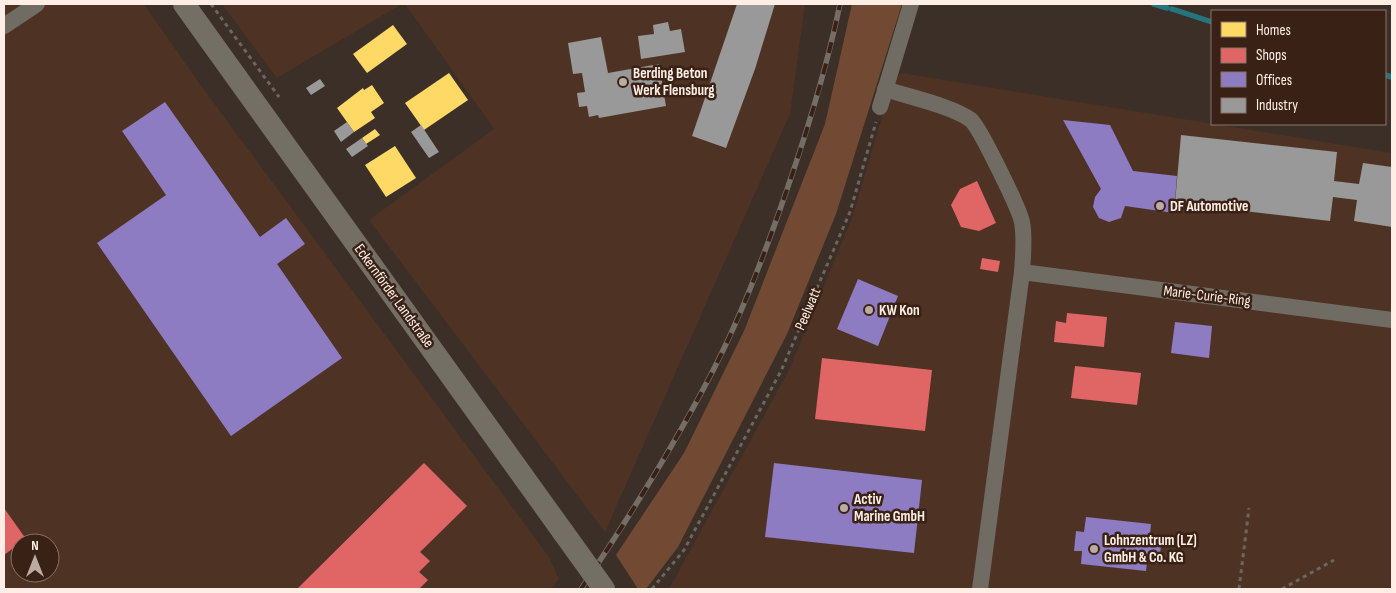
<svg xmlns="http://www.w3.org/2000/svg" width="1396" height="593" font-family="'Sofia Sans Condensed',sans-serif">
<style>
.built{fill:#4e3224;fill-rule:evenodd}
.green{fill:#724a34}
.homes{fill:#ffd966}
.shops{fill:#e06666}
.offices{fill:#8e7cc3}
.industry{fill:#999}
.lines{fill:none;stroke-linecap:round;stroke-linejoin:round}
.stream{stroke:#24757e;stroke-width:5.5}
.path{stroke:#6d665e;stroke-width:3;stroke-dasharray:4 4;stroke-linecap:butt}
.street{stroke:#716c63;stroke-width:16}
.secondary{stroke:#736f64;stroke-width:22}
.rail-casing{stroke:#746e67;stroke-width:5.5}
.rail{stroke:#392215;stroke-width:4;stroke-dasharray:11;stroke-linecap:butt}
.secondary-bridge{stroke:#736f64;stroke-width:22}
.poi-dot{fill:#baaba3;stroke:#392215;stroke-width:2}
.labels{text-anchor:middle;dominant-baseline:central;stroke-width:5;stroke-linejoin:round;paint-order:stroke}
.poi-label{font-size:15px;font-weight:bold;fill:#feeee6;stroke:#392215;text-anchor:start}
.street-label{font-size:15px;fill:#feeee6;stroke:#392215}
</style>
<rect width="100%" height="100%" fill="#3c2f27"/>
<g class="built">
<path d="M 4,4 L 144,4 L 197,80 L 549,557 L 559,579 L 550,589 L 4,589 ZM 20,543 L 50,543 L 50,573 L 20,573 Z"/>
<polygon points="222,4 402,4 277,78"/>
<polygon points="405,4 805,4 790,114 605,532 369,220 494,129"/>
<polygon points="901,73 1392,153 1392,589 669,589 789,370 852,218 892,83"/>
</g>
<polygon class="green" points="852,4 902,4 836,214 787,334 678,547 646,589 638,589 616,555 684,453 744,331 825,124"/>
<g class="homes">
<polygon points="393,25 407,44 367,73 353,54"/>
<polygon points="449,73 468,100 424,130 405,103"/>
<polygon points="372,85 384,103 371,112 375,118 354,132 337,108 363,88 364,90"/>
<polygon points="375,129 380,135 366,144 362,138"/>
<polygon points="395,146 416,178 386,197 365,165"/>
</g>
<g class="shops">
<polygon points="977,181 996,223 979,231 961,227 951,205 960,189"/>
<polygon points="982,258 1000,261 998,272 980,269"/>
<polygon points="1067,313 1107,317 1104,347 1054,342 1056,321 1066,323"/>
<polygon points="822,358 932,370 925,431 815,419"/>
<polygon points="1075,366 1141,373 1137,405 1071,398"/>
<polygon points="424,463 467,506 420,552 430,561 419,572 428,580 419,589 297,589"/>
<polygon points="4,508 26,539 4,555"/>
</g>
<g class="offices">
<polygon points="165,102 260,237 286,218 305,244 277,264 342,358 231,436 97,243 166,195 122,131"/>
<polygon points="1063,120 1110,125 1133,171 1177,176 1174,213 1125,206 1121,218 1109,222 1099,218 1093,207 1095,197 1101,189"/>
<polygon points="858,279 898,296 878,346 837,329"/>
<polygon points="1175,322 1212,326 1209,358 1171,353"/>
<polygon points="774,463 922,480 914,553 765,537"/>
<polygon points="1086,517 1151,524 1149,545 1161,546 1159,564 1147,563 1146,571 1081,564 1082,551 1074,551 1076,531 1084,532"/>
</g>
<g class="industry">
<polygon points="737,4 775,4 755,69 726,148 692,136"/>
<polygon points="668,22 670,31 681,29 685,52 641,59 638,36 654,34 653,25"/>
<polygon points="601,37 608,73 659,64 666,106 599,118 598,115 589,117 587,106 579,107 577,93 585,92 582,73 573,74 568,43"/>
<polygon points="320,79 325,86 311,95 306,88"/>
<polygon points="347,122 354,132 341,142 334,131"/>
<polygon points="421,125 439,152 429,158 411,132"/>
<polygon points="1181,135 1337,152 1334,181 1359,184 1363,163 1392,167 1392,227 1354,221 1357,200 1333,197 1330,221 1175,203"/>
<polygon points="362,138 368,146 352,157 346,149"/>
</g>
<g class="lines">
<g class="stream">
<polyline points="1154,4 1167,8"/>
<polyline points="1172,9 1212,22"/>
<polyline points="1385,75 1392,77"/>
</g>
<g class="path">
<polyline points="211,4 279,97"/>
<polyline points="652,589 684,550 781,371 850,212 876,122"/>
<polyline points="1239,589 1249,508"/>
<polyline points="1282,589 1334,560"/>
</g>
<g class="street">
<polyline points="4,26 37,4"/>
<path d="M 885,89 C 909,97 952,106 971,120 C 980,128 1019,208 1022,222 C 1025,238 1023,255 1022,272 L 980,589"/>
<polyline points="880,107 911,4"/>
<polyline points="1022,272 1392,320"/>
</g>
<polyline class="secondary" points="184,4 563,532"/>
<defs>
<path id="rail" d="M 581,589 C 626,522 669,454 707,382 C 735,330 757,274 777,218 C 802,148 825,77 840,4"/>
</defs>
<use href="#rail" class="rail-casing"/>
<use href="#rail" class="rail"/>
<polyline class="secondary-bridge" points="563,532 604,589"/>
</g>
<g class="poi-dot">
<circle cx="623" cy="82" r="5"/>
<circle cx="1160" cy="206" r="5"/>
<circle cx="869" cy="310" r="5"/>
<circle cx="844" cy="508" r="5"/>
<circle cx="1094" cy="549" r="5"/>
</g>
<g class="labels">
<g class="poi-label">
<text x="633" y="73">Berding Beton<tspan x="633" dy="17">Werk Flensburg</tspan></text>
<text x="1170" y="206">DF Automotive</text>
<text x="879" y="310">KW Kon</text>
<text x="854" y="499">Activ<tspan x="854" dy="17">Marine GmbH</tspan></text>
<text x="1104" y="540">Lohnzentrum (LZ)<tspan x="1104" dy="17">GmbH &amp; Co. KG</tspan></text>
</g>
<g class="street-label">
<text transform="translate(394 296) rotate(54)">Eckernförder Landstraße</text>
<text transform="translate(1207 296) rotate(7)">Marie-Curie-Ring</text>
<text transform="translate(808 309) rotate(-67)">Peelwatt</text>
</g>
</g>
<rect width="1396" height="593" fill="none" stroke="#feeee6" stroke-width="10"/>
<rect x="1211" y="10" width="175" height="115" fill="#392215" stroke="#887469"/>
<rect x="1221" y="22" width="25" height="15" fill="#ffd966" stroke="#887469"/>
<text x="1256" y="35" font-size="15" fill="#feeee6">Homes</text>
<rect x="1221" y="48" width="25" height="15" fill="#e06666" stroke="#887469"/>
<text x="1256" y="60" font-size="15" fill="#feeee6">Shops</text>
<rect x="1221" y="72" width="25" height="15" fill="#8e7cc3" stroke="#887469"/>
<text x="1256" y="85" font-size="15" fill="#feeee6">Offices</text>
<rect x="1221" y="98" width="25" height="15" fill="#999999" stroke="#887469"/>
<text x="1256" y="110" font-size="15" fill="#feeee6">Industry</text>
<g transform="translate(35 558)"><circle r="24" fill="#392215" stroke="#887469"/>
<path d="M0-4L9 19L0 12L-9 19Z" fill="#baaba3"/>
<text y="-8" font-size="14" font-weight="bold" text-anchor="middle" fill="#feeee6">N</text>
</g>
</svg>
